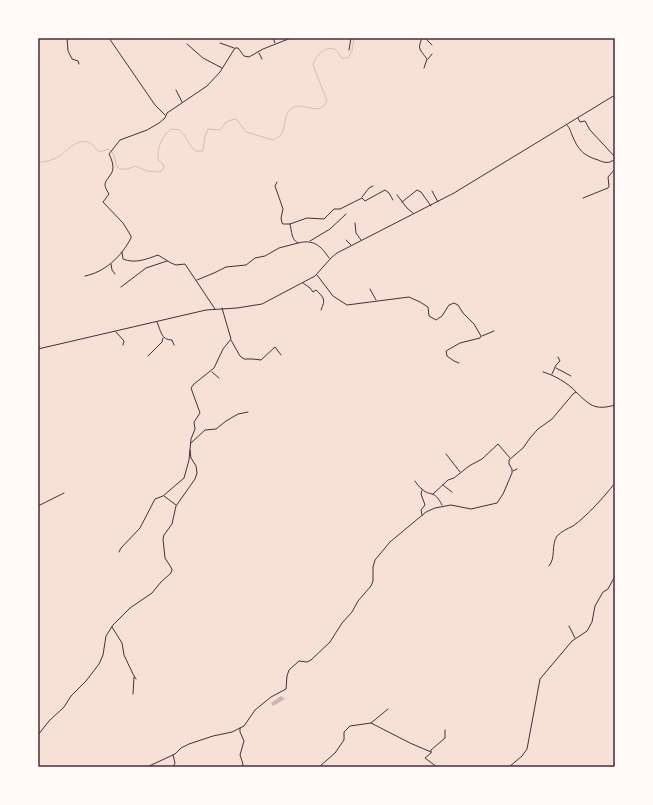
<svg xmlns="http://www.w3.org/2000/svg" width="653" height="805" font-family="Karla,sans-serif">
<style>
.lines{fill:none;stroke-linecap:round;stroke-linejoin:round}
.stream{stroke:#dcb8b0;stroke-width:1}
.building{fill:#ccb4b1}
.minor{stroke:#4a2c40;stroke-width:1}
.tertiary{stroke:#4a2c40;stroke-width:1}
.neatline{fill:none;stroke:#4a2c40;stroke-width:1.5}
</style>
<rect width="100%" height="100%" fill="#f7e1d7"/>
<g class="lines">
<path class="stream" d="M 38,163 C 46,161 52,161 59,156 C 68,151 77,137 90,143 C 94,145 96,150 99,152 L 109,149 C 115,154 115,160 117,167 C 122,171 130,169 135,166 L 147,171 L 160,172 L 164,168 L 163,164 L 158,159 C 157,148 162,136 171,129 L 180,130 C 186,136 189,145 195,151 L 203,151 L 205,136 L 208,129 L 220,130 L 226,122 L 234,119 L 237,120 L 246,132 L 273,140 C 289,135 281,117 291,109 C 303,99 319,119 327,101 L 313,65 C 314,57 325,46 334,49 C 338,50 339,55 342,58 L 348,58 L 352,51 L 354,38"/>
</g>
<polygon class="building" points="281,696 285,699 273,706 271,703"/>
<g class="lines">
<g class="minor">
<polyline points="67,38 68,51 72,59 78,61 79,64"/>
<polyline points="109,38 155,105 165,115"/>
<polyline points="273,38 275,43"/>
<path d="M 422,38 C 417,50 420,49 427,59 L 424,68"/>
<polyline points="425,38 432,45"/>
<polyline points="220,43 234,48"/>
<polyline points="187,44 203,58 222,68"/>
<polyline points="349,50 351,38"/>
<polyline points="259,53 262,59"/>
<polyline points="428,59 432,54"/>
<polyline points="176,90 182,102"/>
<polyline points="578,118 580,122 585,121 590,130 615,157"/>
<path d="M 566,124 C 570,128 570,130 572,135 C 578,149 582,155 598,160 C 605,163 609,164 615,159"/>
<path d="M 277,182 L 275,186 L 283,209 L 281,218 L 282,223 L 283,224 L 290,224 C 292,232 291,239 298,243 C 314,239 321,246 329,258"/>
<polyline points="432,191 438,202"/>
<polyline points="397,195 407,208 413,213"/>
<polyline points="362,197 369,188 373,186"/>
<polyline points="583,198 608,188 609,186 608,177 615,169"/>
<polyline points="402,202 417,190 421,192 431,206"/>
<polyline points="355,223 356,233 361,240"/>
<polyline points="290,224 307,218 324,219 334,209 340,209 362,198 365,201 385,190 389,193 393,200"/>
<polyline points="346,240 351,245"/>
<polyline points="310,241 330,229 346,214"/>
<path d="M 122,252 L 123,259 C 135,264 147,259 158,255 L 171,263 L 176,265 L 185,264 L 215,309"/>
<polyline points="111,264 112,270 115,274"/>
<polyline points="317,275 333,296 347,305 409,297 420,302 428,307 429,316 436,320 442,316 449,305 454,303 458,305 463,313 474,324 481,336 480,338 460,343 446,351 447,356 454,361 459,363"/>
<path d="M 85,276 C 105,272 121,257 131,238 L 131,236 L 123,223 L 103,202 L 109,194 C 102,183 105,183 111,174 C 115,168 112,160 109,154 L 120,140 L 147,130 L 159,123 L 165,118 L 167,113 L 207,86 L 220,72 L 235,48 L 238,48 L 244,56 L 249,57 L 263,49 L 291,38"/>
<polyline points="197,280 214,273 226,267 246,265 255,258 265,256 279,248 298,243"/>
<path d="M 303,283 L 310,288 L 313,292 L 316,290 C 324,298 326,299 321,310"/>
<polyline points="121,287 146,268 167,261"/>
<polyline points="370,289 376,300"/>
<path d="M 157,322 C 161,331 161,340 172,340 L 174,345"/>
<polyline points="116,332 124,341 123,345"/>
<polyline points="482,336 494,331"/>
<polyline points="231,340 240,356 244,359 253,359 261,360 275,347 281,355"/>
<polyline points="148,356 162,342 163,338"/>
<polyline points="556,368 571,376"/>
<polyline points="212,372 219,378"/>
<path d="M 543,372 C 552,374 570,384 576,392"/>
<polyline points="552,374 556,365 560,361 558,357"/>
<polyline points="191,443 205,430 216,429 226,421 238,414 248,412"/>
<polyline points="446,454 460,472"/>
<polyline points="513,471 517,469"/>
<path d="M 415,481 C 417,484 419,487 422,489 C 430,497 434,489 442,505"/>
<polyline points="443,485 452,492"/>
<polyline points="433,494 448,480 454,478 469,466 482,459 498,444 510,458"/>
<polyline points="164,496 176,505"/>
<polyline points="38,506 64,493"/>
<polyline points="422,515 421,510 425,505 421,494 422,490"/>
<polyline points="119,552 121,548 140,528 155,499 163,496 184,478 189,460 191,439 195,429 194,422 200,413 191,388 194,384 214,368 223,349 231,339 222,308"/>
<path d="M 549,566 C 556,558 551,545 557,536 C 562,531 567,529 573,526 C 587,516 604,497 615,483"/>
<polyline points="569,626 575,638"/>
<polyline points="112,627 122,643 124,655 133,674 136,679"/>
<polyline points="133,694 134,677"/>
<polyline points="371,723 410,743 431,752"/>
<polyline points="240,728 240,732 244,741 240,755 243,764 242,767"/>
<polyline points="38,735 49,721 64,707 71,696 86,681 99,664 103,655 106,636 113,625 130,608 152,593 161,582 171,573 172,569 165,558 163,539 164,535 172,524 176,506 195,479 197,473 196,466 191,458 190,450"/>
<path d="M 147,767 L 175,754 L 181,748 L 189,744 L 213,736 L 232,732 L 244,726 L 255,710 L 271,697 L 286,689 L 287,676 L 289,670 L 299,661 L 307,662 L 311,660 L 330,642 L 342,623 L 352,612 L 358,601 L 371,586 L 373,581 L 373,567 L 375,560 L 390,542 L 426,512 L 435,508 L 451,505 L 471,509 L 497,503 L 503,494 L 512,473 L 512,469 L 509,464 L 509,460 L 523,448 L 530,438 L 538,429 L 552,419 L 573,394 L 576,392 C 590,405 594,411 615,405"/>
<polyline points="173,767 175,763 173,755"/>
<polyline points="319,767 335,753 344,740 344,732 350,726 371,723 388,709"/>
<polyline points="437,767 425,758 431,753 431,750 445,738 445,730"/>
<polyline points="509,767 522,756 527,749 540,679 572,641 587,631 592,622 595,606 603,592 608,589 615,576"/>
</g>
<polyline class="tertiary" points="38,349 206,310 237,308 262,304 315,276 331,258 337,253 454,193 615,95"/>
</g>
<rect width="653" height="805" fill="none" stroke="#fffaf5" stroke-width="78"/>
<rect x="39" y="39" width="575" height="727" class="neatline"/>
</svg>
